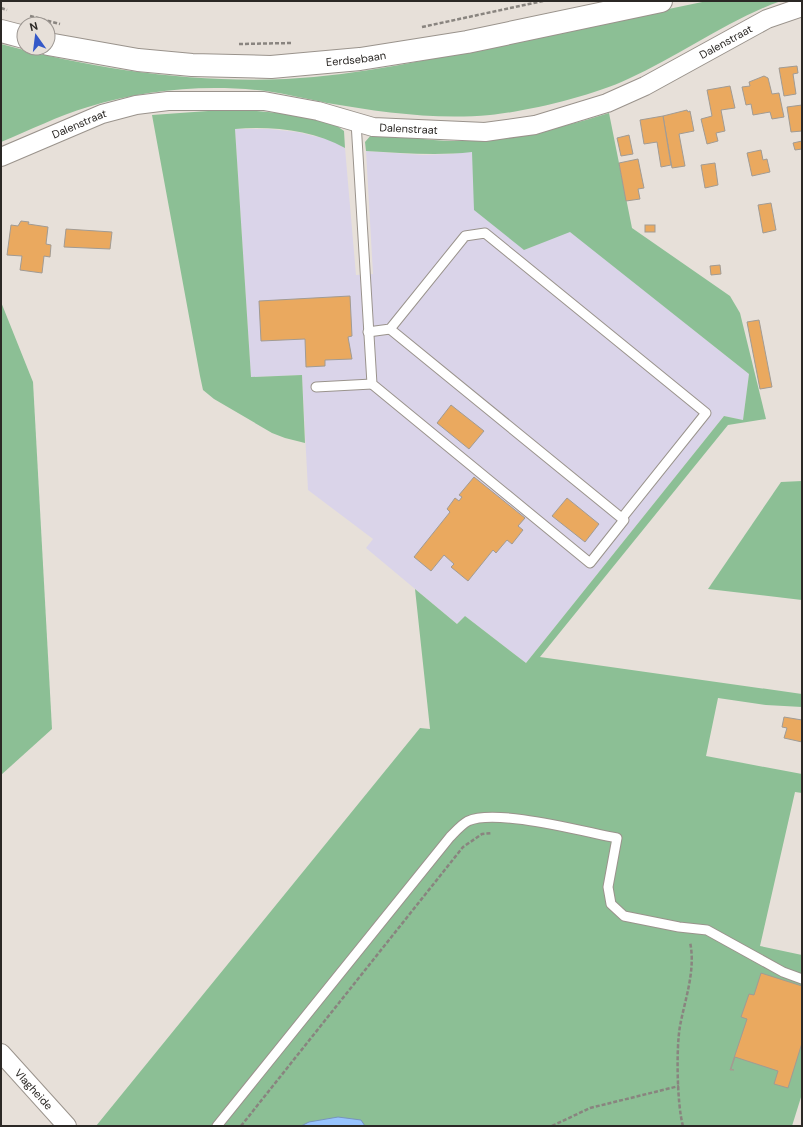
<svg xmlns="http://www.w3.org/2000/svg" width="803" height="1127" font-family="'DM Sans',sans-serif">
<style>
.industrial{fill:#dad4e9}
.green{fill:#8cbf95}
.water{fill:#97c4fe;stroke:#7795bd}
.building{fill:#eaa95f;stroke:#a19b94}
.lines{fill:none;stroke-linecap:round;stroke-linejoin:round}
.service-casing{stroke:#9a938c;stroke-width:11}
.minor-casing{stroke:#9a938c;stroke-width:20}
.secondary-casing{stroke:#9a938c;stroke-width:24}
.path{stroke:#89847f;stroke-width:2.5;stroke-dasharray:4 2;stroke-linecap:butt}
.service{stroke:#fff;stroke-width:9}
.minor{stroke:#fff;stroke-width:18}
.secondary{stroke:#fff;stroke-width:22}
.labels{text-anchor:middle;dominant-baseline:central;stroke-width:3;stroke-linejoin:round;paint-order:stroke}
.street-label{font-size:11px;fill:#2b2825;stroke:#e7e0d9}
</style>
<rect width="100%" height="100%" fill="#e7e0d9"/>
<polygon class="industrial" points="235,129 269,129 297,132 331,140 345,148 356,275 373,274 366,151 423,155 451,154 472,151 524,250 570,231 749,374 743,420 724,416 526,663 465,616 457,624 366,548 373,539 308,490 302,375 251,377"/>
<g class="green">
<path d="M 707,1 L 781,1 C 727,20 680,56 628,79 C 592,96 529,111 490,115 C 435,120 380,112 327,103 C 307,99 287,94 266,91 C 207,84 145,89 88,107 C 58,116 30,130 1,142 L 1,44 C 93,69 190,83 286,79 C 360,75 434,59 506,43 C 573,29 640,15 707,1 Z"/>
<path d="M 236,109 L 289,114 L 333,123 L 344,131 L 345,148 C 313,130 271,126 235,129 L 251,377 L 302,375 L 305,443 L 285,438 L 272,433 L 214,399 L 203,390 L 200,376 L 152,115 Z"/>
<path d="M 609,113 L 632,228 L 730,296 L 740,313 L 766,419 L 728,425 L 540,657 L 802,694 L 802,707 L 766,705 L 718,698 L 706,756 L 802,774 L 802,793 L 795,792 L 760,946 L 802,955 L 802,1094 L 792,1126 L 96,1126 L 420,728 L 430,729 L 415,589 L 457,624 L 465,616 L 526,663 L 724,416 L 743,420 L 749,374 L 570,232 L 524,250 L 474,210 L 472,152 C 437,156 402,153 366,151 L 365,142 L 372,134 C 399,135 427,141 454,141 C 507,140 559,129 609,113 Z"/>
<polygon points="1,302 33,382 52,729 1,775"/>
<polygon points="802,481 802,600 708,589 781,482"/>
</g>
<polygon class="water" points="338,1117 361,1120 365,1126 301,1126 309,1122"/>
<g class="building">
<polygon points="797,66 798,73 793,74 796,94 784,96 779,68"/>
<polygon points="764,76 768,78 772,94 779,93 784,117 772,119 770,112 753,115 751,104 746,105 742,87 750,86 749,82"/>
<polygon points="730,86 735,108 721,110 725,131 716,133 718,141 707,144 701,119 712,116 707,90"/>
<polygon points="802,105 802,131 791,132 787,107"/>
<polygon points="687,110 688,112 690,111 694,131 679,134 685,166 672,168 663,116"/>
<polygon points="663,116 671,165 661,167 657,142 644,144 640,120"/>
<polygon points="629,135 633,154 621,156 617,138"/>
<polygon points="802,141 802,149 795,150 793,143"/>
<polygon points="761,150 763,160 767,159 770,172 752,176 747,153"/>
<polygon points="638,159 644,188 638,189 640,199 626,201 619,163"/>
<polygon points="715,163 718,185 705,188 701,165"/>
<polygon points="771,203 776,230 763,233 758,205"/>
<polygon points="21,221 29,222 28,224 48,227 46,244 51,245 50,257 44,256 42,273 20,270 22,256 7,255 11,225 18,226"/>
<rect x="645" y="225" width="10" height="7"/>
<polygon points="66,229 112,232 110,249 64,247"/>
<polygon points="720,265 721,274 711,275 710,266"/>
<polygon points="350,296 352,336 348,337 352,359 325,360 325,366 306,367 305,339 261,341 259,301"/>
<polygon points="759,320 772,387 760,389 747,322"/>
<polygon points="451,405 484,431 469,449 437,423"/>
<polygon points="474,477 525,518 518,526 523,530 512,544 507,540 496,553 493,550 468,581 451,567 454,564 444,555 431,571 414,557 450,512 447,509 455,498 459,501 462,497 459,495"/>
<polygon points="567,498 599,524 585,542 552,516"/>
<polygon points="784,717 802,720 802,742 784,738 787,728 782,727"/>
<polygon points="761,973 802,986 802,1043 788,1088 774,1084 778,1071 735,1057 731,1069 734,1070 730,1070 747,1019 741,1017 749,994 754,995"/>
</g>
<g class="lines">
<defs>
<g id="service">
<polyline points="356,122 372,384 590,563 624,520 390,329"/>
<polyline points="368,332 390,329 465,236 485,233 706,413 622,518"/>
<polyline points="316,387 372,384"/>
<path d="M 217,1126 L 450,837 C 455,832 462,824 468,821 C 496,808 584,832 617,838 L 608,887 L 611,904 L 624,916 L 679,927 L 707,930 L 783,972 L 802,979"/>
</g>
<g id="minor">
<path id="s1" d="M 1,157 L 102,114 L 136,105 L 168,101 L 264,101 L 318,111 L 373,127 L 485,132 L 535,125 L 607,103 L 645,86 L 767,19 L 802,7"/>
<path id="s2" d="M 1,1053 L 67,1126"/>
</g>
<g id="secondary">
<polyline points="1,31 24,37"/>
<path id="s3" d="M 48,44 L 138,60 L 192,65 L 271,67 L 360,59 L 467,42 L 661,1"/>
</g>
</defs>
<use href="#service" class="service-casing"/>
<use href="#minor" class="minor-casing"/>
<use href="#secondary" class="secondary-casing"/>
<g class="path">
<polyline points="1,8 7,10"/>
<polyline points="30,16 60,24"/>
<polyline points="422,27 543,1"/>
<polyline points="239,44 292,43"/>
<polyline points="241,1126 463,847 482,834 492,833"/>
<polyline points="552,1126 590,1108 679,1086"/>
<path d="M 683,1126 C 677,1105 676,1048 680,1026 C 685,999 696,970 690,942"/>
</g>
<use href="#service" class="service"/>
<use href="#minor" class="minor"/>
<use href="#secondary" class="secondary"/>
</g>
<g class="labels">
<g class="street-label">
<text stroke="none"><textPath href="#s1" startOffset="757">Dalenstraat</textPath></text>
<text stroke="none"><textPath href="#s3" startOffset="310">Eerdsebaan</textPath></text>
<text stroke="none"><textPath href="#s1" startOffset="85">Dalenstraat</textPath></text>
<text stroke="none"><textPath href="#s1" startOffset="421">Dalenstraat</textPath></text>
<text stroke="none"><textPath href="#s2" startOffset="49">Vlagheide</textPath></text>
</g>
</g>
<rect width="803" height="1127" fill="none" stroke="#2b2825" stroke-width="4"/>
<g transform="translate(36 36) rotate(346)"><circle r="19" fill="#e7e0d9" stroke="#9c9691"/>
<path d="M0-3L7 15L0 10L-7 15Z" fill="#3458c8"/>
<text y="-6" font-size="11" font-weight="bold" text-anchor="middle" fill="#2b2825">N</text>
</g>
</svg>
